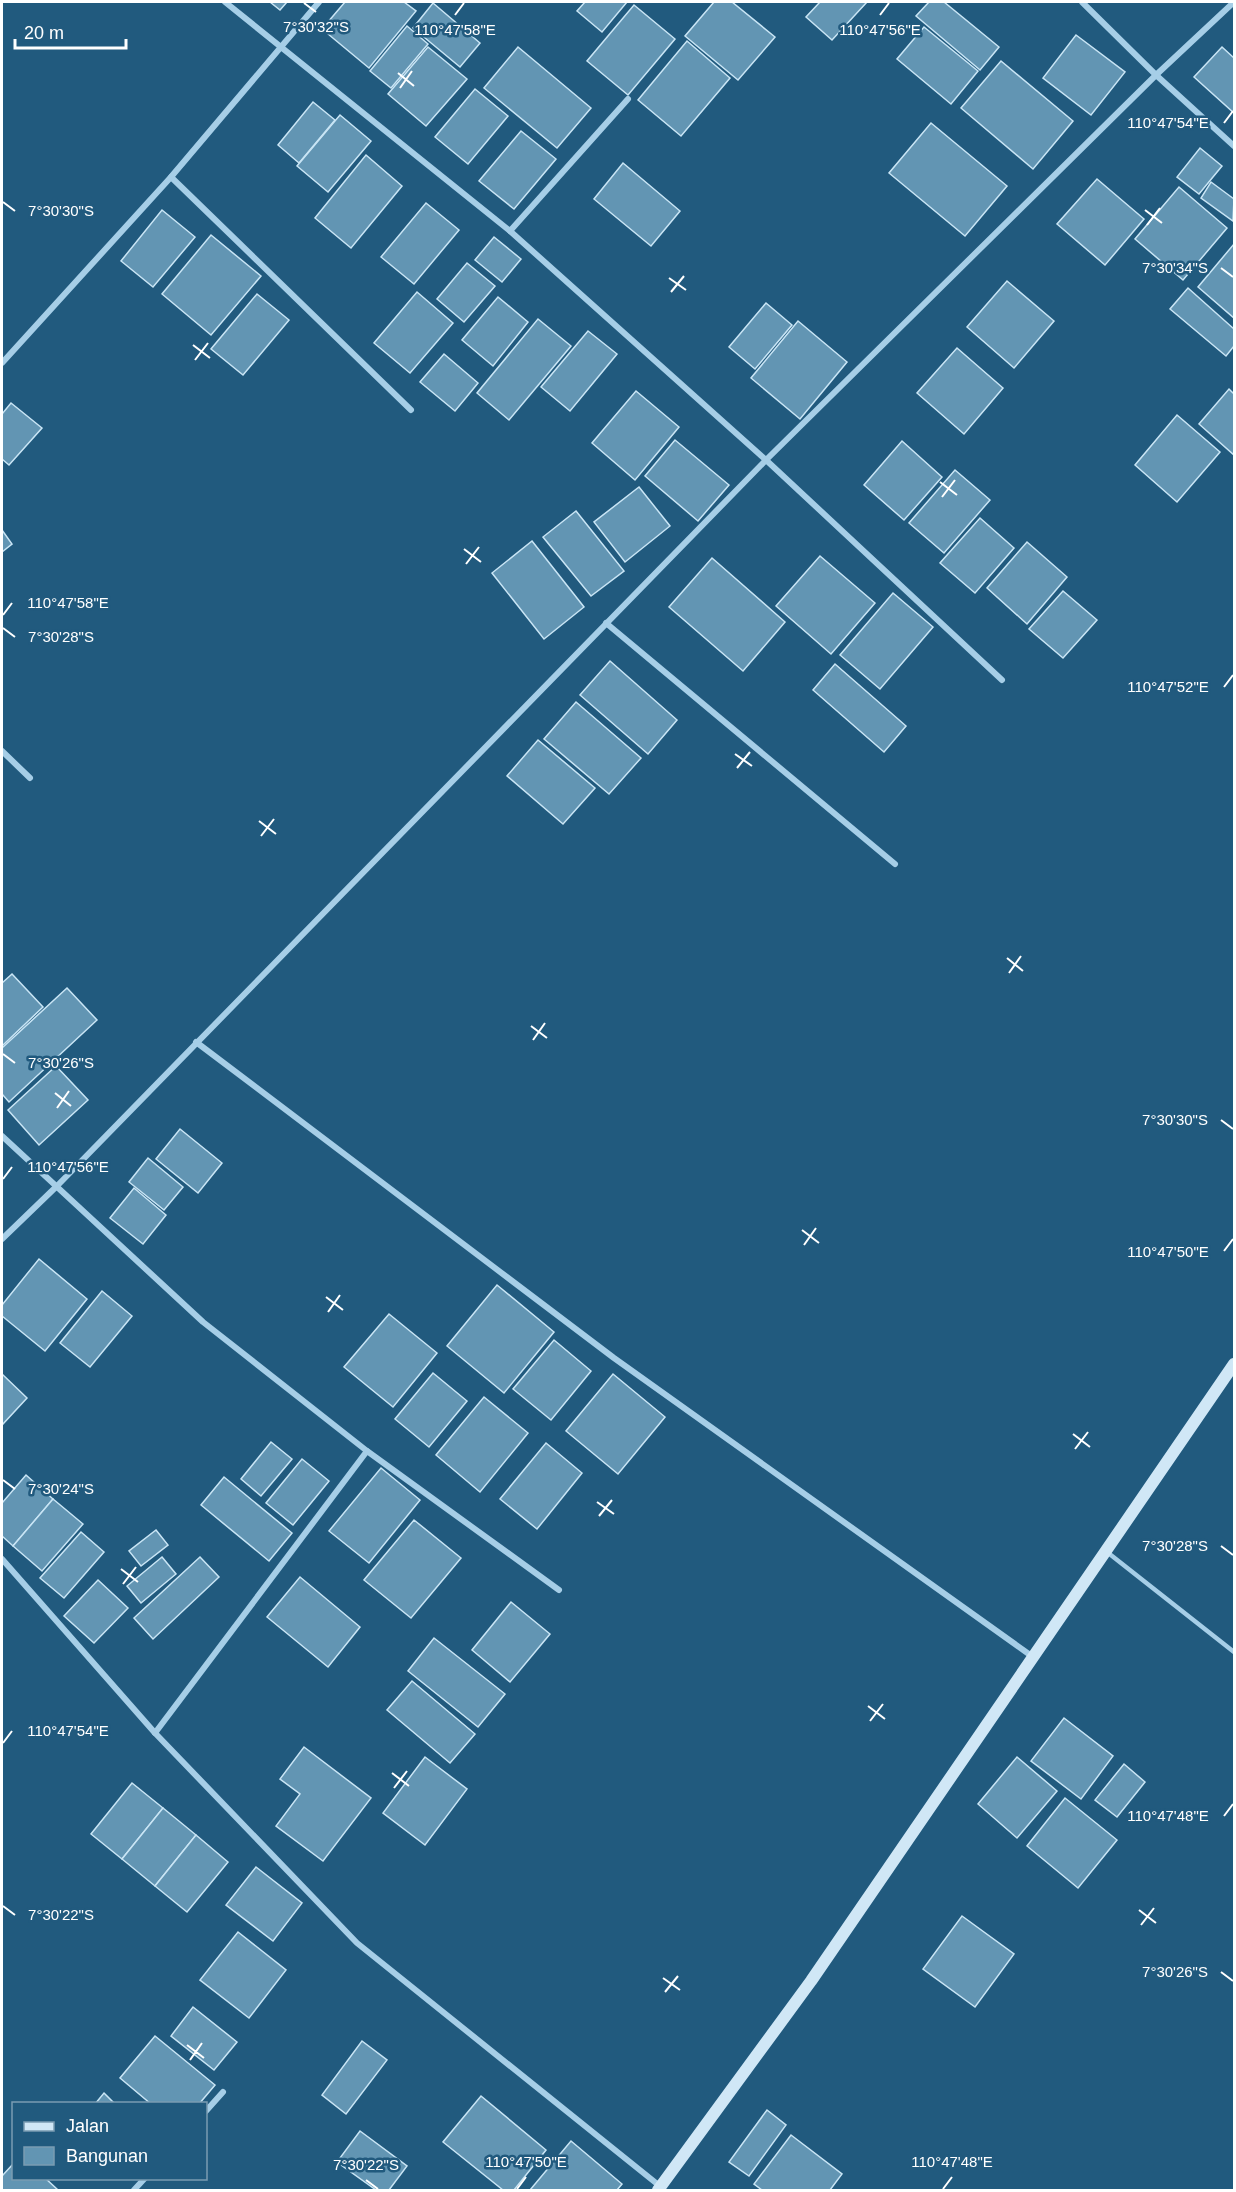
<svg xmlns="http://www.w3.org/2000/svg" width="1236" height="2192" font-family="Helvetica,sans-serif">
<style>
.building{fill:#6295b3;stroke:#c9e5f5;stroke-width:1.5}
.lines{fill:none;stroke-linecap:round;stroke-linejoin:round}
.lane{stroke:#a6cee7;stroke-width:4.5}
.street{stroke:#a6cee7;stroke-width:6}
.secondary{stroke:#d0e7f6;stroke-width:12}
.ticks{fill:none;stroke:#fff;stroke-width:2}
.ticks-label{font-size:15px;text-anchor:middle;fill:#fff;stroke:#215a7e;stroke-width:5;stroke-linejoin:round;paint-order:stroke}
</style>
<rect width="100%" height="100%" fill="#215a7e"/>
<g class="building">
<polygon points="270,2 287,2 280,10"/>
<polygon points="345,2 404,2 416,11 369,68 322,29"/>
<polygon points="585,2 627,2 602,32 577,11"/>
<polygon points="714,2 732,2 775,37 738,80 685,36"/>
<polygon points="820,2 867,2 832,40 806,17"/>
<polygon points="929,2 944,2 999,47 980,70 916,16"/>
<polygon points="433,3 480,43 460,67 413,28"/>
<polygon points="634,5 675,39 628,95 587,61"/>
<polygon points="407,26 428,44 391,88 370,71"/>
<polygon points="924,27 978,71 951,104 897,59"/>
<polygon points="1076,35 1125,72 1091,115 1043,78"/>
<polygon points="687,41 730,78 681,136 638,100"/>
<polygon points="428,47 467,79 426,126 388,94"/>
<polygon points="518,47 591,108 557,148 484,88"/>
<polygon points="1222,47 1234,58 1234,113 1194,77"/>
<polygon points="1001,61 1073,121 1033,169 961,108"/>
<polygon points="475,89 508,116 468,164 435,137"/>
<polygon points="313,102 335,120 299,163 278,145"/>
<polygon points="340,115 371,141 328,192 297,166"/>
<polygon points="931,123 1007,186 965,236 889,173"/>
<polygon points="521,131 556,159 514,209 479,181"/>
<polygon points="1200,148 1222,166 1199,194 1177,177"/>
<polygon points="366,155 402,186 351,248 315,218"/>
<polygon points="623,163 680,211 651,246 594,199"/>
<polygon points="1097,179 1144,219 1105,265 1057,224"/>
<polygon points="1211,182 1234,199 1233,221 1201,198"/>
<polygon points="1179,187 1227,228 1183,280 1135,239"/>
<polygon points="426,203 459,230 414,284 381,257"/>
<polygon points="162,210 195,237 153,287 121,261"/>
<polygon points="211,235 261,276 211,335 162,294"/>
<polygon points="494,237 521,259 502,282 475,260"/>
<polygon points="1234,244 1234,318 1198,287"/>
<polygon points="467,263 495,286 464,322 437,299"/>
<polygon points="1007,281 1054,321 1014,368 967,327"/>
<polygon points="1188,288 1234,329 1234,346 1226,356 1170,309"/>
<polygon points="417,292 453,323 410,373 374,343"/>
<polygon points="257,294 289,320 243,375 211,349"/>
<polygon points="498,297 528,322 493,366 462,340"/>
<polygon points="766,303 792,325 755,369 729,347"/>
<polygon points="538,319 571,346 509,420 477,393"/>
<polygon points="798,321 847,362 800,419 751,378"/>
<polygon points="588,331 617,354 570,411 541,387"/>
<polygon points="957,348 1003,388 964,434 917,393"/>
<polygon points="444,354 478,383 455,411 420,382"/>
<polygon points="1229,389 1234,394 1234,455 1199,424"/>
<polygon points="636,391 679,427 635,480 592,443"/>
<polygon points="11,403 42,428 9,465 2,459 2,414"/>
<polygon points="1177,415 1220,452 1177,502 1135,465"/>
<polygon points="675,440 729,485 698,521 645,476"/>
<polygon points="902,441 942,477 904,520 864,485"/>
<polygon points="955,470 990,500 944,553 909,523"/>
<polygon points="639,487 670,526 625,562 594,522"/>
<polygon points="576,511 624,571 591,596 543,537"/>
<polygon points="980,518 1014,548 975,593 940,563"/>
<polygon points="2,530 12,544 2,552"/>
<polygon points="532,541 584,607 544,639 492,573"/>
<polygon points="1027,542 1067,577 1027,624 987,588"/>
<polygon points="820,556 875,603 831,654 776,606"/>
<polygon points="712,558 785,622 743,671 669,607"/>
<polygon points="1063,591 1097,620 1063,658 1029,629"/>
<polygon points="893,593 933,627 880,689 840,655"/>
<polygon points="610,661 677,720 648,754 580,695"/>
<polygon points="835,664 906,726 884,752 813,690"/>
<polygon points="576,702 641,758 609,794 544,739"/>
<polygon points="538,740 595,788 563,824 507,776"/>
<polygon points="12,974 43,1007 2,1046 2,983"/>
<polygon points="67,988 97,1020 9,1102 2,1094 2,1048"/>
<polygon points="56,1066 88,1100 39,1145 8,1110"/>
<polygon points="180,1129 222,1163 198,1193 156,1159"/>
<polygon points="148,1158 183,1187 164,1210 129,1182"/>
<polygon points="134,1188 166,1215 143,1244 110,1218"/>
<polygon points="39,1259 87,1299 45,1351 2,1316 2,1305"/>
<polygon points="497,1285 554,1332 504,1393 447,1346"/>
<polygon points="102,1291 132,1316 90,1367 60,1343"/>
<polygon points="389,1314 437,1353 393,1407 344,1367"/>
<polygon points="554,1340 591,1371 551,1420 513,1389"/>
<polygon points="433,1373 467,1401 429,1447 395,1419"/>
<polygon points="2,1374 27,1398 2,1425"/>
<polygon points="613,1374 665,1417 618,1474 566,1431"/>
<polygon points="484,1397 528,1433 480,1492 436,1455"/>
<polygon points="271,1442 292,1459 261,1496 241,1479"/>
<polygon points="546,1443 582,1473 537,1529 500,1499"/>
<polygon points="302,1459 329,1481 293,1525 266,1503"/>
<polygon points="381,1468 420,1500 369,1563 329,1531"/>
<polygon points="26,1475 53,1499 13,1546 2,1536 2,1503"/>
<polygon points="224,1477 292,1533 269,1561 201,1505"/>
<polygon points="53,1499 83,1524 42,1571 13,1546"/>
<polygon points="414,1520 461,1558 411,1618 364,1580"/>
<polygon points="156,1530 168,1545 141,1566 129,1551"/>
<polygon points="81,1532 104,1552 64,1598 40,1578"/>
<polygon points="162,1557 176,1574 141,1603 127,1586"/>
<polygon points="200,1557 219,1577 153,1639 134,1618"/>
<polygon points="300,1577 360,1627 328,1667 267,1617"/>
<polygon points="98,1580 128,1608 94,1643 64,1616"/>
<polygon points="511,1602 550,1634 510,1682 472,1650"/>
<polygon points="434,1638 505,1694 478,1727 408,1671"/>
<polygon points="412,1681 475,1734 450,1763 387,1710"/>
<polygon points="1064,1718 1113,1756 1081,1799 1031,1761"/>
<polygon points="304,1747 371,1798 323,1861 276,1826 300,1794 280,1779"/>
<polygon points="425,1757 467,1789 425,1845 383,1813"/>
<polygon points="1017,1757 1057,1791 1017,1838 978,1804"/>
<polygon points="1124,1764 1145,1782 1117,1817 1095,1800"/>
<polygon points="132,1783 163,1808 122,1859 91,1834"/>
<polygon points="1065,1798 1117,1840 1078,1888 1027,1846"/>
<polygon points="163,1808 196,1835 155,1886 122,1859"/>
<polygon points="196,1835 228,1862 187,1912 155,1886"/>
<polygon points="256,1867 302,1903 273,1941 226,1905"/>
<polygon points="962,1916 1014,1954 975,2007 923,1969"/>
<polygon points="238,1932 286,1970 249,2018 200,1980"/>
<polygon points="193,2007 237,2042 214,2070 171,2036"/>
<polygon points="155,2036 215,2085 199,2104 151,2104 120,2078"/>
<polygon points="362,2041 387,2060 346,2114 322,2095"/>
<polygon points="104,2093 115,2104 95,2104"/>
<polygon points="481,2096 546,2150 514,2190 503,2190 443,2142"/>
<polygon points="767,2110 786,2125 749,2176 729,2162"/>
<polygon points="360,2131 407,2166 389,2190 376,2190 337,2162"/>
<polygon points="791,2135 842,2174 830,2190 762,2190 754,2184"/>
<polygon points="571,2141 622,2184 617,2190 530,2190"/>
<polygon points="14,2163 14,2178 45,2178 58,2190 2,2190 2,2176"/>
</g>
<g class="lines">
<polyline class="lane" points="1107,1552 1234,1652"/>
<g class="street">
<polyline points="225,2 510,231 766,460 1002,680"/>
<polyline points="1082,2 1156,75 1234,146"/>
<polyline points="171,177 411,410"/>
<polyline points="510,231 628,99"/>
<polyline points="2,363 171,177 319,2"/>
<polyline points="606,623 895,864"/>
<polyline points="2,751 30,778"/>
<polyline points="196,1042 614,1358 1033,1657"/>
<polyline points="2,1136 203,1322 367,1451"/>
<polyline points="2,1239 58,1185 766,460 1156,75 1234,2"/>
<polyline points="2,1559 155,1733 357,1943 661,2187"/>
<polyline points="155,1733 367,1451 559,1590"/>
<polyline points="206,2111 223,2092"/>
<polyline points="134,2190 145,2178"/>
</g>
<polyline class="secondary" points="658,2190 811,1981 1234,1364"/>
</g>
<path class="ticks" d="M 304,3 L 316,12M 455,15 L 464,3M 880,15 L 889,3M 398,73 L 414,86M 400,88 L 412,71M 1224,123 L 1233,111M 3,202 L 15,211M 1145,210 L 1162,223M 1147,225 L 1160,208M 1221,268 L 1233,277M 669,278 L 686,290M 671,292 L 684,276M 193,345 L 210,358M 195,360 L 208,343M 940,482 L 957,495M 942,497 L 955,480M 464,549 L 481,562M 466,564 L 479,547M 3,615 L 12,603M 3,628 L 15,637M 1224,687 L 1233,675M 735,754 L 752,766M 737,768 L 750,752M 259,821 L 276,834M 261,836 L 274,819M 1007,958 L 1023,971M 1009,973 L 1021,956M 531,1026 L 547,1038M 533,1040 L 545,1023M 3,1054 L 15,1063M 55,1093 L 71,1106M 57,1108 L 69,1091M 1221,1120 L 1233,1129M 3,1179 L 12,1167M 802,1230 L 819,1243M 804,1245 L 816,1228M 1224,1251 L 1233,1239M 326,1297 L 343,1310M 328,1312 L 340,1295M 1073,1434 L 1090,1447M 1075,1449 L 1088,1432M 3,1480 L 15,1489M 597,1502 L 614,1514M 599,1516 L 612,1500M 1221,1546 L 1233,1555M 121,1569 L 138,1582M 123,1584 L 136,1567M 868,1706 L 885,1719M 870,1721 L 883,1704M 3,1743 L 12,1731M 392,1773 L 409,1786M 394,1788 L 407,1771M 1224,1816 L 1233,1804M 3,1906 L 15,1915M 1139,1910 L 1156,1923M 1141,1925 L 1154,1908M 1221,1972 L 1233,1981M 663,1978 L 680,1990M 665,1992 L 678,1976M 187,2045 L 204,2058M 190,2060 L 202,2043M 366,2180 L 378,2189M 517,2189 L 526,2177M 943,2189 L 952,2177"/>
<g class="ticks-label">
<text x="316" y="32">7°30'32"S</text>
<text x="455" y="35">110°47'58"E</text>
<text x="880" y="35">110°47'56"E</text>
<text x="1168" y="128">110°47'54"E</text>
<text x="61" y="216">7°30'30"S</text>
<text x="1175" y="273">7°30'34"S</text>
<text x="68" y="608">110°47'58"E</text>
<text x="61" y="642">7°30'28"S</text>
<text x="1168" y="692">110°47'52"E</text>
<text x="61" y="1068">7°30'26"S</text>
<text x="1175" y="1125">7°30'30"S</text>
<text x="68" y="1172">110°47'56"E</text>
<text x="1168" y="1257">110°47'50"E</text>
<text x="61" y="1494">7°30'24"S</text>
<text x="1175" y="1551">7°30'28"S</text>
<text x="68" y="1736">110°47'54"E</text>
<text x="1168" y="1821">110°47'48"E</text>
<text x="61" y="1920">7°30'22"S</text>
<text x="1175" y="1977">7°30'26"S</text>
<text x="526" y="2167">110°47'50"E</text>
<text x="952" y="2167">110°47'48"E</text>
<text x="366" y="2170">7°30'22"S</text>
</g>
<rect width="1236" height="2192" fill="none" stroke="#ffffff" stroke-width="6"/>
<rect x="12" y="2102" width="195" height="78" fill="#215a7e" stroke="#7a9cb2" stroke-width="1.5"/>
<rect x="24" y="2122" width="30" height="9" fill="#d0e7f6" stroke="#7a9cb2" stroke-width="1.5"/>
<text x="66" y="2132" font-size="18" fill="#ffffff">Jalan</text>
<rect x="24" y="2147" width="30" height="18" fill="#6295b3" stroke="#7a9cb2" stroke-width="1.5"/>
<text x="66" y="2162" font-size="18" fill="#ffffff">Bangunan</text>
<path d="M15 39v9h111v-9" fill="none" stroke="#ffffff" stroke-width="3"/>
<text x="24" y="39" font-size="18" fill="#ffffff" stroke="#215a7e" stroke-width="4.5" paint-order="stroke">20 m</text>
</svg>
